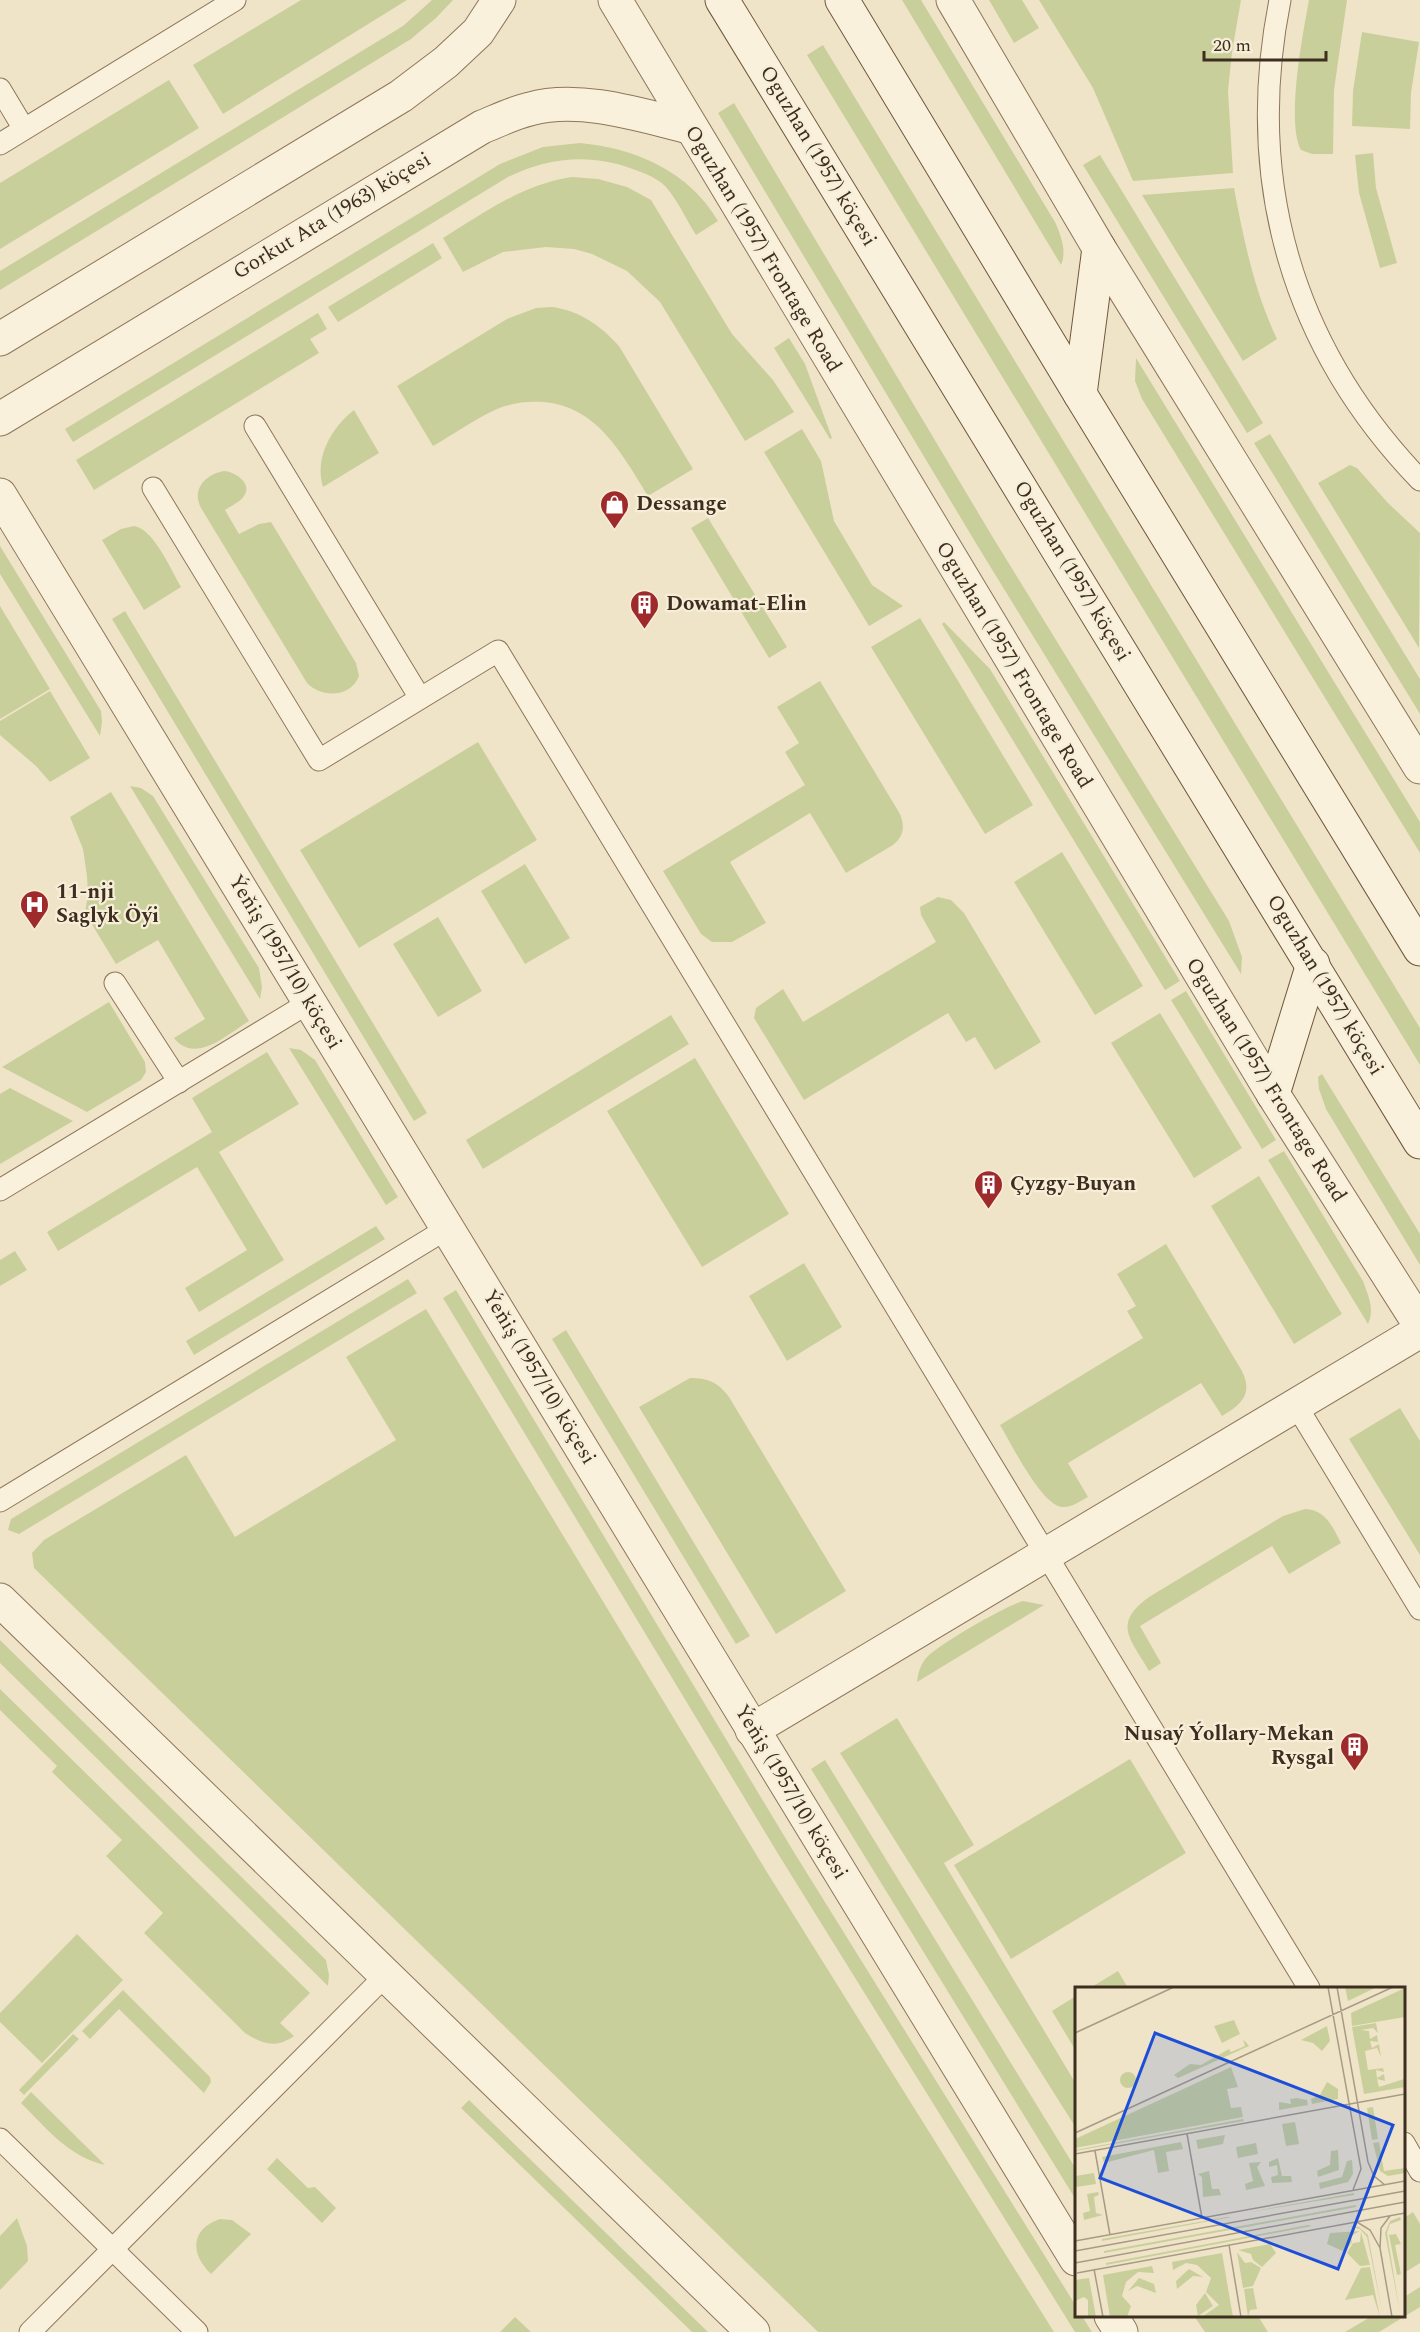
<svg xmlns="http://www.w3.org/2000/svg" width="1420" height="2332" font-family="Spectral,serif">
<style>
.green{fill:#c9cf9b}
.lines{fill:none;stroke-linecap:round;stroke-linejoin:round}
.service-casing{stroke:#8d765c;stroke-width:23}
.minor-casing{stroke:#8d765c;stroke-width:35}
.secondary-casing{stroke:#6f573f;stroke-width:35}
.service{stroke:#faf1dc;stroke-width:21}
.minor{stroke:#faf1dc;stroke-width:33}
.secondary{stroke:#faf1dc;stroke-width:33}
.labels{text-anchor:middle;dominant-baseline:central;stroke-width:4.5;stroke-linejoin:round;paint-order:stroke}
.street-label{font-size:21px;fill:#3d2e20;stroke:#f7eed8}
.poi-label{font-size:21px;font-weight:bold;fill:#3d2e20;stroke:#f7eed8;text-anchor:start}
.inset-road{fill:none;stroke:#a89b85;stroke-width:1.5}
.view{fill:#1d4ed8;fill-opacity:0.15;stroke:#1d4ed8;stroke-width:3}
.inset-edge{fill:none;stroke:#3d2e20;stroke-width:3}
</style>
<rect width="100%" height="100%" fill="#f0e4c8"/>
<g class="green">
<polygon points="301,0 407,0 223,114 193,65"/>
<polygon points="432,0 453,0 436,18 411,39 0,290 0,271 403,26"/>
<path d="M 902,0 L 921,0 L 1055,222 C 1061,235 1067,252 1061,265 Z"/>
<polygon points="989,0 1022,0 1039,28 1014,43"/>
<polygon points="1039,0 1241,0 1232,52 1228,91 1233,173 1133,181 1093,88"/>
<path d="M 1309,0 L 1347,0 L 1334,90 L 1333,154 L 1312,154 L 1301,150 C 1286,120 1303,33 1309,0 Z"/>
<polygon points="1362,32 1419,42 1411,93 1410,129 1352,126 1353,91"/>
<polygon points="823,45 1420,1028 1420,1065 807,55"/>
<polygon points="169,80 199,128 0,249 0,183"/>
<polygon points="734,103 992,536 1229,921 1242,957 1241,974 977,545 718,113"/>
<path d="M 580,143 C 635,148 689,171 718,221 L 696,235 C 686,219 678,201 666,187 C 660,180 647,174 638,171 C 594,153 551,156 508,177 L 73,442 L 65,429 L 500,164 L 543,147 Z"/>
<polygon points="1373,153 1376,188 1397,263 1380,268 1359,193 1355,155"/>
<polygon points="1100,155 1263,423 1247,433 1083,165"/>
<path d="M 572,177 L 598,179 L 627,187 L 651,200 L 732,334 L 773,380 L 794,412 L 745,441 L 660,302 L 627,271 L 592,254 L 574,249 L 546,247 L 503,252 L 463,272 L 443,238 C 484,213 523,184 572,177 Z"/>
<path d="M 1234,188 C 1244,241 1254,290 1277,339 L 1243,361 L 1142,195 Z"/>
<polygon points="433,243 442,258 338,322 328,307"/>
<path d="M 552,307 C 580,311 600,325 619,346 L 693,469 L 648,496 C 622,454 597,406 543,402 C 527,401 512,403 497,409 C 475,419 454,434 433,446 L 397,386 L 507,319 L 536,308 Z"/>
<polygon points="318,313 327,329 310,339 319,353 94,490 76,460"/>
<polygon points="789,338 805,364 832,438 830,439 774,348"/>
<polygon points="1136,358 1420,822 1420,853 1142,399 1135,381"/>
<path d="M 354,410 L 379,453 L 323,487 C 314,458 331,428 354,410 Z"/>
<polygon points="802,429 821,461 834,521 872,585 903,606 869,626 764,452"/>
<polygon points="1270,434 1420,679 1420,714 1254,443"/>
<polygon points="1350,465 1357,468 1388,503 1420,533 1419,648 1318,483"/>
<path d="M 224,471 C 235,472 253,483 244,496 C 240,502 231,506 225,510 L 239,534 L 259,524 L 271,522 L 356,663 L 359,676 C 351,698 321,698 307,683 L 201,508 C 191,489 206,474 224,471 Z"/>
<polygon points="708,518 787,647 769,658 691,528"/>
<path d="M 134,526 C 154,529 171,570 181,587 L 144,610 L 102,540 L 121,529 Z"/>
<polygon points="0,546 101,711 102,722 100,736 0,574"/>
<polygon points="0,606 50,689 0,719"/>
<polygon points="125,611 427,1113 414,1121 112,619"/>
<polygon points="920,618 1033,805 985,834 871,647"/>
<polygon points="944,622 990,669 1180,981 1165,990 942,624"/>
<path d="M 820,681 L 900,814 C 905,827 904,836 893,845 L 846,873 L 810,813 L 730,862 L 766,923 L 732,942 L 712,942 L 701,934 L 663,871 L 805,785 L 785,752 L 799,743 L 777,707 Z"/>
<polygon points="50,691 90,758 50,782 36,766 0,735 0,721"/>
<polygon points="478,742 537,840 359,948 300,850"/>
<polygon points="130,786 141,788 153,796 259,968 262,987 260,999"/>
<path d="M 111,792 L 249,1021 C 228,1034 195,1065 174,1038 L 205,1019 L 158,940 L 116,964 L 85,913 L 88,894 L 87,876 L 83,849 L 70,817 Z"/>
<polygon points="1062,852 1143,986 1095,1015 1014,882"/>
<polygon points="525,864 570,938 525,964 481,891"/>
<polygon points="938,897 951,900 964,913 1041,1042 995,1070 975,1037 966,1042 948,1013 804,1100 754,1018 756,1008 783,989 803,1022 936,942 921,915 920,907"/>
<polygon points="438,917 482,991 438,1017 393,944"/>
<polygon points="1186,991 1276,1140 1262,1149 1171,1000"/>
<polygon points="109,1002 145,1062 146,1072 141,1080 87,1112 2,1067"/>
<polygon points="1160,1013 1242,1148 1194,1178 1111,1043"/>
<polygon points="671,1015 689,1044 483,1169 466,1140"/>
<polygon points="289,1048 301,1050 315,1060 398,1197 386,1205"/>
<polygon points="267,1052 299,1104 219,1152 284,1260 199,1312 185,1288 247,1250 197,1167 58,1251 47,1232 212,1132 192,1098"/>
<polygon points="695,1058 789,1214 702,1267 607,1111"/>
<polygon points="1322,1074 1420,1234 1420,1265 1326,1109 1319,1089 1318,1077"/>
<polygon points="10,1088 73,1121 0,1164 0,1094"/>
<path d="M 1284,1151 L 1363,1281 C 1368,1295 1375,1309 1368,1324 L 1268,1160 Z"/>
<polygon points="1259,1176 1342,1314 1294,1344 1211,1206"/>
<polygon points="376,1226 385,1239 194,1355 186,1341"/>
<path d="M 1166,1244 L 1242,1371 C 1253,1394 1242,1404 1222,1416 L 1201,1383 L 1068,1463 L 1088,1497 C 1080,1501 1071,1508 1062,1507 C 1041,1505 1011,1443 1000,1425 L 1143,1338 L 1127,1311 L 1136,1306 L 1117,1274 Z"/>
<polygon points="15,1251 27,1270 0,1286 0,1260"/>
<polygon points="804,1263 842,1327 787,1361 749,1296"/>
<polygon points="408,1279 417,1293 19,1534 8,1530 11,1519"/>
<polygon points="456,1290 792,1849 1076,2306 1076,2316 1082,2316 1092,2332 1075,2332 780,1857 443,1298"/>
<polygon points="426,1309 765,1869 1054,2332 818,2332 34,1568 32,1553 44,1540 186,1455 235,1537 396,1440 346,1357"/>
<polygon points="566,1330 750,1636 736,1644 552,1339"/>
<path d="M 690,1378 C 708,1378 718,1382 729,1397 L 846,1591 L 776,1634 L 639,1407 Z"/>
<polygon points="1400,1408 1420,1441 1420,1555 1349,1439"/>
<path d="M 1305,1509 C 1326,1510 1332,1526 1341,1543 L 1289,1574 L 1272,1546 L 1140,1626 L 1161,1663 L 1149,1671 C 1130,1638 1112,1624 1149,1597 L 1283,1516 Z"/>
<path d="M 1023,1601 L 1044,1605 L 917,1682 C 918,1672 921,1663 928,1656 C 941,1643 1005,1606 1023,1601 Z"/>
<polygon points="0,1640 326,1960 329,1975 328,1986 0,1663"/>
<path d="M 0,1689 L 310,1993 L 280,2023 L 294,2036 C 276,2049 262,2044 245,2033 L 144,1933 L 163,1913 L 106,1856 L 122,1840 L 52,1772 L 57,1766 L 0,1710 Z"/>
<polygon points="897,1718 974,1845 944,1863 1076,2084 1076,2128 840,1753"/>
<polygon points="1130,1759 1186,1853 1011,1959 954,1865"/>
<polygon points="825,1760 1076,2169 1076,2200 811,1769"/>
<polygon points="77,1934 123,1980 42,2063 0,2022 0,2013"/>
<polygon points="1118,1971 1128,1988 1090,1988"/>
<polygon points="123,1990 210,2077 211,2082 204,2093 119,2009 90,2039 82,2031"/>
<polygon points="1076,1996 1076,2051 1052,2011"/>
<polygon points="73,2034 79,2039 24,2095 19,2090"/>
<path d="M 31,2092 L 105,2165 C 69,2157 46,2128 21,2103 Z"/>
<polygon points="469,2100 708,2332 692,2332 461,2108"/>
<polygon points="277,2158 308,2188 315,2187 336,2208 322,2223 267,2169"/>
<polygon points="1413,2212 1420,2224 1420,2263 1404,2273 1404,2218"/>
<polygon points="17,2218 27,2246 28,2261 0,2290 0,2236"/>
<path d="M 220,2219 L 232,2220 L 251,2234 L 211,2274 C 190,2254 190,2229 220,2219 Z"/>
<polygon points="1420,2287 1420,2307 1379,2332 1345,2332 1372,2316 1404,2316 1404,2297"/>
<polygon points="1194,2316 1258,2316 1268,2332 1205,2332"/>
<polygon points="515,2317 531,2332 500,2332"/>
</g>
<g class="lines">
<defs>
<g id="service">
<path d="M 1280,0 C 1244,181 1292,347 1420,480"/>
<polyline points="0,89 24,129"/>
<polyline points="0,144 235,0"/>
<polyline points="255,426 420,698"/>
<polyline points="153,488 319,760 498,651 1309,1988"/>
<polyline points="115,983 179,1082"/>
<polyline points="0,1190 310,1002"/>
<polyline points="1296,1405 1420,1609"/>
<polyline points="0,1501 448,1228"/>
<polyline points="0,2139 197,2332"/>
<polyline points="1404,2143 1420,2171"/>
<polyline points="30,2332 386,1975"/>
</g>
<g id="minor">
<polyline points="615,0 1273,1094 1420,1325"/>
<polyline points="953,0 1099,248 1420,767"/>
<polyline points="0,339 401,96 446,62 478,32 499,0"/>
<path d="M 0,419 L 482,127 C 497,121 513,113 530,109 C 579,95 641,115 689,127"/>
<polyline points="0,495 1076,2259"/>
<polyline points="0,1600 753,2332"/>
<polyline points="752,1730 1420,1331"/>
<polyline points="1111,2316 1121,2332"/>
</g>
<g id="secondary">
<polyline points="722,0 1420,1142"/>
<polyline points="842,0 1080,394 1420,949"/>
<polyline points="1080,394 1099,248"/>
<polyline points="1273,1094 1313,964"/>
</g>
</defs>
<use href="#service" class="service-casing"/>
<use href="#minor" class="minor-casing"/>
<use href="#secondary" class="secondary-casing"/>
<use href="#service" class="service"/>
<use href="#minor" class="minor"/>
<use href="#secondary" class="secondary"/>
</g>
<defs>
<symbol id="shop-pin" viewBox="-11 -11 22 30"><path d="M0 17L-7.5 6A9.5 9.5 0 1 1 7.5 6Z" fill="#9e2a2b" stroke="#f7eed8"/><path d="M-5-2.5h2.3a2.7 3.5 0 0 1 5.4 0H5L5.5 6h-11ZM-1.5-2.5h3a1.5 2.3 0 0 0-3 0Z" fill="#fff"/></symbol>
<symbol id="building-pin" viewBox="-11 -11 22 30"><path d="M0 17L-7.5 6A9.5 9.5 0 1 1 7.5 6Z" fill="#9e2a2b" stroke="#f7eed8"/><path d="M-4-6H4V6H1V3H-1V6H-4ZM-2.5-4.3h1.7v1.8h-1.7ZM.8-4.3h1.7v1.8H.8ZM-2.5-1h1.7V.8h-1.7ZM.8-1h1.7V.8H.8Z" fill="#fff"/></symbol>
<symbol id="hospital-pin" viewBox="-11 -11 22 30"><path d="M0 17L-7.5 6A9.5 9.5 0 1 1 7.5 6Z" fill="#9e2a2b" stroke="#f7eed8"/><path d="M-5-5h3v3.5h4V-5h3V5h-3V1.5h-4V5h-3Z" fill="#fff"/></symbol>
</defs>
<g fill-rule="evenodd">
<use href="#shop-pin" x="598" y="488" width="33" height="45"/>
<use href="#building-pin" x="628" y="588" width="33" height="45"/>
<use href="#hospital-pin" x="18" y="888" width="33" height="45"/>
<use href="#building-pin" x="972" y="1168" width="33" height="45"/>
<use href="#building-pin" x="1338" y="1730" width="33" height="45"/>
</g>
<g class="labels">
<g class="street-label">
<text transform="translate(818 156) rotate(59)">Oguzhan (1957) köçesi</text>
<text transform="translate(332 216) rotate(-31)">Gorkut Ata (1963) köçesi</text>
<text transform="translate(763 249) rotate(59)">Oguzhan (1957) Frontage Road</text>
<text transform="translate(1072 571) rotate(59)">Oguzhan (1957) köçesi</text>
<text transform="translate(1014 665) rotate(59)">Oguzhan (1957) Frontage Road</text>
<text transform="translate(285 962) rotate(59)">Ýeňiş (1957/10) köçesi</text>
<text transform="translate(1325 985) rotate(59)">Oguzhan (1957) köçesi</text>
<text transform="translate(1266 1080) rotate(58)">Oguzhan (1957) Frontage Road</text>
<text transform="translate(539 1377) rotate(59)">Ýeňiş (1957/10) köçesi</text>
<text transform="translate(791 1792) rotate(59)">Ýeňiş (1957/10) köçesi</text>
</g>
<g class="poi-label">
<text x="636" y="504">Dessange</text>
<text x="666" y="604">Dowamat-Elin</text>
<text x="56" y="892">11-nji<tspan x="56" dy="24">Saglyk Öýi</tspan></text>
<text x="1010" y="1184">Çyzgy-Buyan</text>
<text x="1334" y="1734" text-anchor="end">Nusaý Ýollary-Mekan<tspan x="1334" dy="24">Rysgal</tspan></text>
</g>
</g>
<g transform="translate(1075 1987)">
<rect width="330" height="330" fill="#f0e4c8"/>
<path d="M 270,0 L 302,0 L 273,14 ZM 330,1 L 330,30 L 277,39 L 276,26 ZM 159,33 L 165,47 L 147,56 L 139,39 ZM 301,36 L 303,46 L 298,41 L 286,43 L 294,44 L 295,52 L 302,48 L 303,55 L 295,54 L 297,61 L 304,57 L 306,70 L 302,61 L 290,64 L 293,83 L 308,81 L 309,85 L 301,83 L 302,91 L 309,87 L 310,94 L 302,92 L 304,100 L 329,92 L 330,100 L 289,107 L 277,40 ZM 252,39 L 255,54 L 247,64 L 238,56 L 226,53 ZM 168,52 L 174,59 L 103,91 L 99,88 L 115,77 L 126,78 L 154,62 L 156,65 L 170,59 ZM 156,80 L 163,100 L 152,102 L 156,121 L 166,120 L 168,130 L 0,161 L 0,152 ZM45 93a8 8 0 1 1 16 0a8 8 0 1 1-16 0ZM 252,95 L 263,102 L 263,112 L 237,117 L 236,112 L 245,108 ZM 222,111 L 232,113 L 233,118 L 204,123 L 204,115 L 216,117 L 215,112 ZM 298,120 L 303,152 L 297,153 L 292,121 ZM 168,132 L 169,134 L 0,164 L 0,163 ZM 220,135 L 224,157 L 211,159 L 207,137 ZM 150,148 L 148,157 L 123,162 L 121,153 ZM 106,155 L 108,162 L 91,165 L 94,184 L 83,186 L 79,163 L 29,176 L 27,170 ZM 304,155 L 309,184 L 330,181 L 330,186 L 313,189 L 305,184 L 298,156 ZM 181,156 L 183,167 L 163,171 L 161,160 ZM 263,163 L 264,183 L 243,190 L 242,184 L 255,178 L 256,164 ZM 203,171 L 207,189 L 216,189 L 217,195 L 197,196 L 196,190 L 203,188 L 202,178 L 194,180 L 194,175 ZM 277,173 L 278,187 L 273,195 L 245,202 L 244,196 L 267,190 L 272,174 ZM 186,175 L 182,180 L 190,199 L 171,203 L 170,197 L 178,194 L 174,176 ZM 134,184 L 137,202 L 144,202 L 146,208 L 128,210 L 127,190 L 123,187 ZM 19,186 L 21,197 L 1,200 L 0,189 ZM 23,205 L 24,208 L 19,210 L 21,226 L 28,228 L 9,233 L 8,226 L 15,224 L 12,207 ZM 279,206 L 279,208 L 170,226 L 224,216 ZM 281,218 L 281,220 L 29,266 L 29,264 ZM 152,230 L 157,230 L 27,254 L 27,252 ZM 325,230 L 326,233 L 315,237 L 312,246 L 325,326 L 310,246 L 315,234 ZM 233,238 L 237,239 L 31,278 L 31,276 ZM 274,239 L 284,240 L 293,248 L 308,329 L 292,250 L 285,242 ZM 285,244 L 276,249 L 277,255 L 270,265 L 252,257 L 255,246 ZM 286,245 L 295,278 L 285,279 L 272,266 L 278,256 L 285,255 ZM 321,247 L 326,257 L 320,258 L 326,287 L 322,288 L 314,248 ZM 195,257 L 201,266 L 187,280 L 178,273 L 176,267 L 163,263 ZM 162,265 L 170,276 L 176,275 L 186,281 L 178,299 L 168,301 ZM 147,266 L 158,330 L 127,330 L 144,318 L 131,305 L 136,291 L 122,278 L 111,276 L 98,283 L 97,275 ZM 77,279 L 79,286 L 63,285 L 51,295 L 47,309 L 56,319 L 52,330 L 35,330 L 28,288 ZM 295,280 L 305,330 L 298,308 L 270,313 L 286,281 ZM 114,282 L 128,290 L 118,289 L 102,302 L 101,294 ZM 14,291 L 21,330 L 13,330 L 13,313 L 9,310 L 0,314 L 0,293 ZM 64,291 L 79,297 L 81,306 L 62,299 L 53,304 ZM 178,301 L 182,322 L 175,323 L 173,330 L 169,302 ZM 130,306 L 138,319 L 123,329 L 121,318 Z" fill="#c9cf9b"/>
<path class="inset-road" d="M 253,0 L 286,182 L 278,203M 262,0 L 293,175 L 299,189 L 310,198M 0,46 L 99,0M 0,146 L 318,0M 112,147 L 127,231M 20,164 L 35,248M 0,167 L 330,107M 315,229 L 306,241 L 305,261 L 317,330M 282,235 L 295,243 L 305,261M 0,254 L 330,194M 154,258 L 166,330M 0,264 L 330,204M 0,276 L 330,215M 19,282 L 28,330M 2,286 L 330,226"/>
<path class="view" d="M 80,46 L 318,138 L 263,282 L 25,191 Z"/>
<rect width="330" height="330" class="inset-edge"/>
</g>
<path d="M1204 51v9h122v-9" fill="none" stroke="#3d2e20" stroke-width="3"/>
<text x="1213" y="51" font-size="18" fill="#3d2e20" stroke="#f7eed8" stroke-width="4.5" paint-order="stroke">20 m</text>
</svg>
